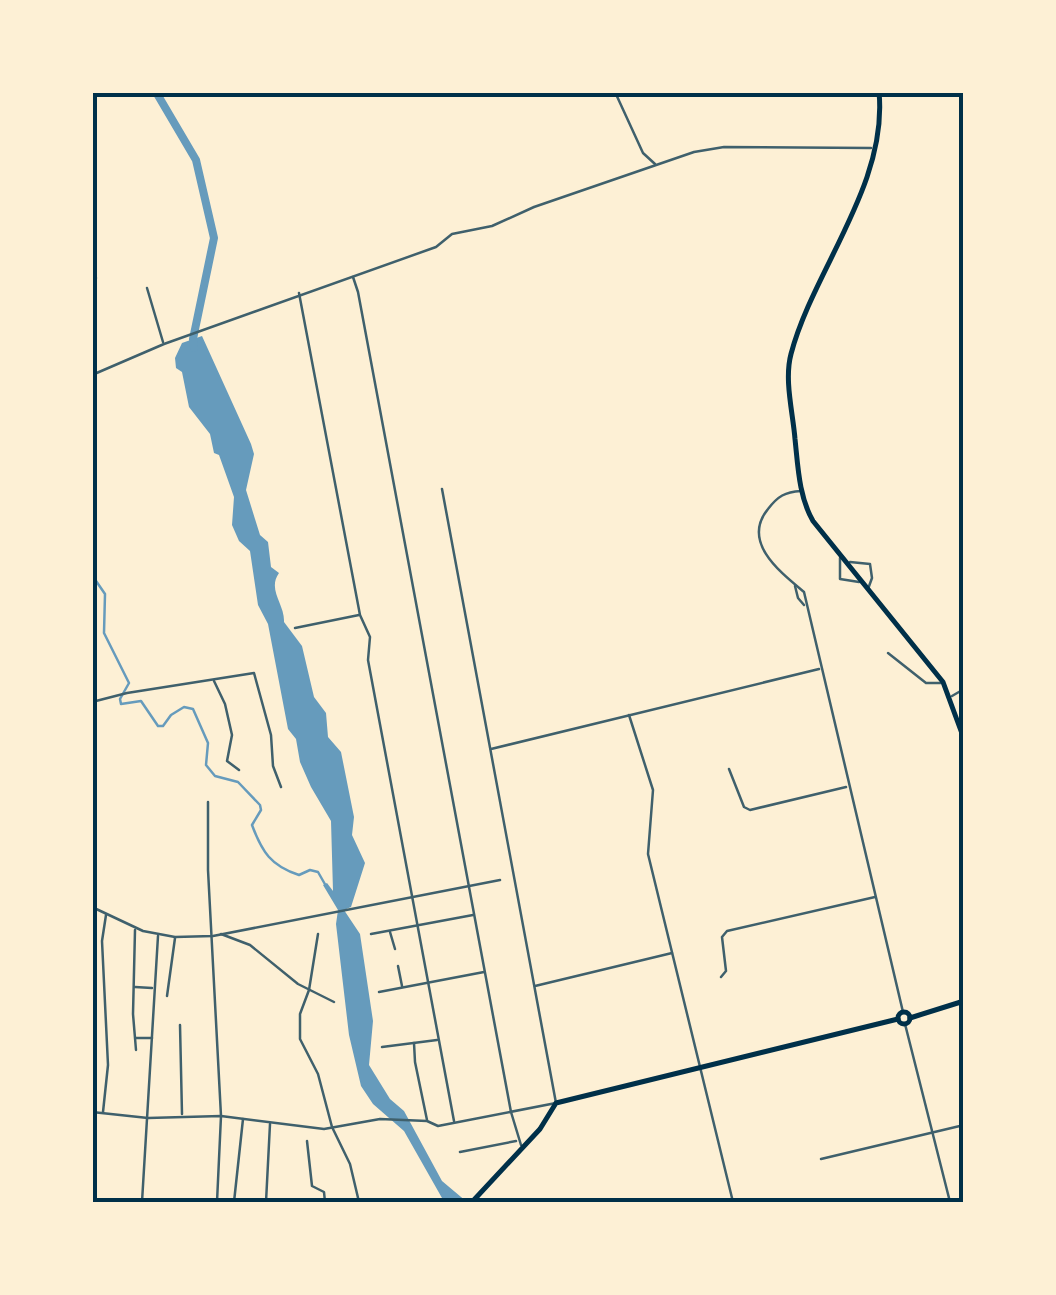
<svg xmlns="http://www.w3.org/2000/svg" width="1056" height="1295" font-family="'Noto Sans',sans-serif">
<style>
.water{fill:#669bbc}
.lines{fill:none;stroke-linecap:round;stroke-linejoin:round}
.stream{stroke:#669bbc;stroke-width:2.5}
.river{stroke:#669bbc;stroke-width:8}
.minor{stroke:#3f606c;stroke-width:2.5}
.trunk{stroke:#003049;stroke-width:5}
.neatline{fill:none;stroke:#003049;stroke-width:4}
</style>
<rect width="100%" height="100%" fill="#fdf0d5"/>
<path class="water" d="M 202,336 L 251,444 L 254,454 L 246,490 L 260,535 L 268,542 L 271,567 L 279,573 C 267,590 285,604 284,622 L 302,646 L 314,697 L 326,713 L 328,737 L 341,752 L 354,817 L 352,835 L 365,863 L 351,907 L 344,910 L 360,934 L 373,1021 L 369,1065 L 390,1099 L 404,1111 L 442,1181 L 467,1202 L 451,1202 L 442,1198 L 404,1131 L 373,1104 L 361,1086 L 349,1035 L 336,924 L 338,910 L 323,885 L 327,883 L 333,891 L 331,821 L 311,787 L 300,762 L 296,739 L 288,729 L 268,624 L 258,605 L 250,551 L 239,541 L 232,525 L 234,497 L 219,455 L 214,453 L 210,434 L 189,407 L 182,372 L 176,368 L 175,358 L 182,343 Z"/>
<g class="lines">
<path class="stream" d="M 92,567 L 94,578 L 105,594 L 104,633 L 129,683 L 120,699 L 121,704 L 141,701 L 158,726 L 163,726 L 171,715 L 184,707 L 193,709 L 208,743 L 206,765 L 215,776 L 238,782 L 260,805 L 261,810 L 252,825 C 262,852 271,866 299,875 L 310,870 L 318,872 L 326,886"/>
<polyline class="river" points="156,92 196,160 214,238 193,339 194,348"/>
<g class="minor">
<polyline points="615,92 643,153 655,164"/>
<polyline points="92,276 96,278"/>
<polyline points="353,277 358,292 511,1112 521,1145"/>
<polyline points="147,288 163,342"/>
<polyline points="299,293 360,615 370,637 368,660 454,1121"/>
<polyline points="92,375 164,344 436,247 452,234 492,226 534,207 694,152 724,147 871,148"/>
<path d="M 801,491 C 785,492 778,496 768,509 C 741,542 780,572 804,592 L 903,1012"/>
<polyline points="840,558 840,579 859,582"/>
<polyline points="850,562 870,564 872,578 868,589"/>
<polyline points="795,586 798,598 804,605"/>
<polyline points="295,628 359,615"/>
<polyline points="888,653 926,683 941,683"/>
<polyline points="214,681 225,704 232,735 227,761 239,770"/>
<polyline points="952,696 964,689"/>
<polyline points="92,702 127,693 254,673 271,735 273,766 281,787"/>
<polyline points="629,715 653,790 648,854 733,1202"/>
<polyline points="491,749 819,669"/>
<polyline points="729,769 744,807 750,810 846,787"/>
<polyline points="208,802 208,870 221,1116 217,1202"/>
<polyline points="92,907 143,931 175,937 213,936 500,880"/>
<polyline points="135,930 133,1014 136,1050"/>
<polyline points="390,932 395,949"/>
<polyline points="221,934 250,945 298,984 334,1002"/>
<polyline points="318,934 309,990 300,1014 300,1039 318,1074 332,1127 350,1164 359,1202"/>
<polyline points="371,934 473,915"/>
<polyline points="398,966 402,986"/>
<polyline points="721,977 726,971 722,937 727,931 875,897"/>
<polyline points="535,986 672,953"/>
<polyline points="135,987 152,988"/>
<polyline points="379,992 484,972"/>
<polyline points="167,996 175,938"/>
<polyline points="905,1024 950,1202"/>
<polyline points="180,1025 182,1114"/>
<polyline points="136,1038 152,1038"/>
<polyline points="414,1043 415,1062 427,1120"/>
<polyline points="382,1047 437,1040"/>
<polyline points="92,1112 148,1118 221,1116 324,1129 380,1119 427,1121 438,1126 556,1103 442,489"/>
<polyline points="103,1112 108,1065 102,941 106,915"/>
<polyline points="307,1141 312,1186 324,1192 325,1202"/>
<polyline points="460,1152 516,1141"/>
<polyline points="821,1159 964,1125"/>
<polyline points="142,1202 158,936"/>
<polyline points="234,1202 243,1119"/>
<polyline points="266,1202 270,1124"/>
</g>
<g class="trunk">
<path d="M 879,92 C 888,185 813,270 791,354 C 784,380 793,413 795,439 C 798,467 799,497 813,521 L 943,682 L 964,739"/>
<circle cx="904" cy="1018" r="6"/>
<polyline points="910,1018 964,1001"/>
<polyline points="472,1202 540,1129 556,1103 898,1019"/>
</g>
</g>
<rect width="1056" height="1295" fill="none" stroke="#fdf0d5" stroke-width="190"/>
<rect x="95" y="95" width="866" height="1105" class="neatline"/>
</svg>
